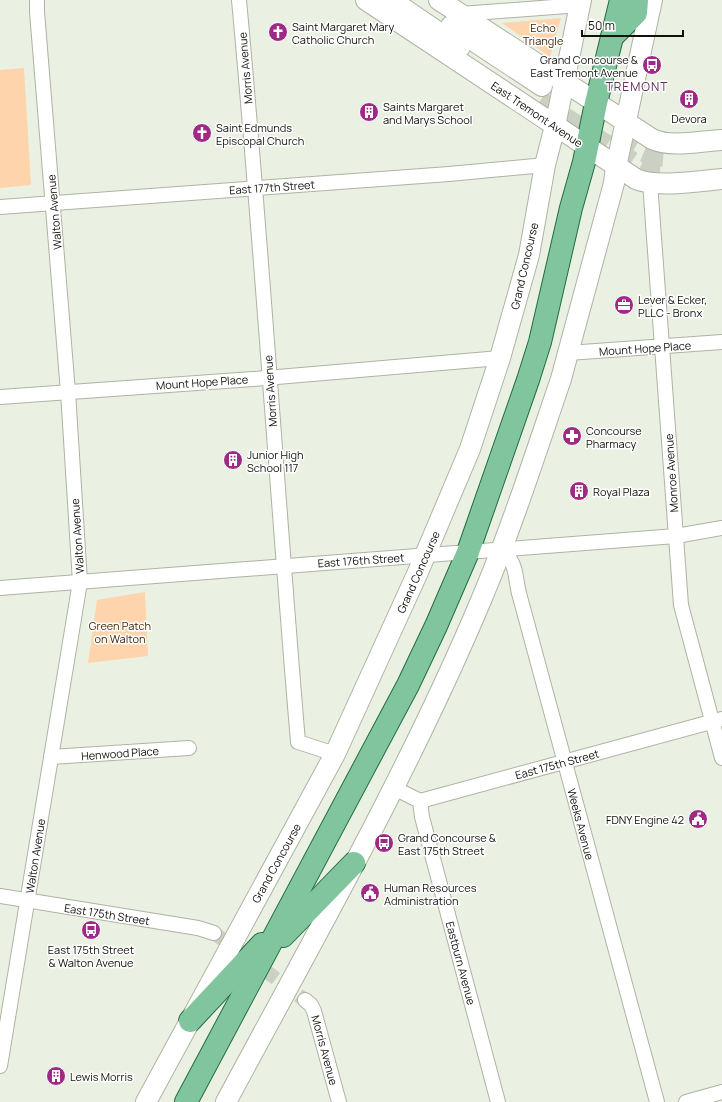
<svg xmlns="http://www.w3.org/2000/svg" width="722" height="1102" font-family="Manrope,sans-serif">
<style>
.green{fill:#fed4ac}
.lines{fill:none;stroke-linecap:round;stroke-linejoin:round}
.street-tunnel{stroke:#cad0c2;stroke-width:14;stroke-dasharray:14 7;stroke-linecap:butt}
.secondary-tunnel{stroke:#cad0c2;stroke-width:20;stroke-dasharray:20 10;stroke-linecap:butt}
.street-casing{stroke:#aeb3a5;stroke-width:16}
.secondary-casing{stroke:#aeb3a5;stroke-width:22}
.primary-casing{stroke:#226d41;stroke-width:24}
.street{stroke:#fff;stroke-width:14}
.secondary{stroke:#fff;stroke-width:20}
.primary{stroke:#80c59e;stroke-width:22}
.labels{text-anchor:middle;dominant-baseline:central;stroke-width:3;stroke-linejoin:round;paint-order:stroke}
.poi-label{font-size:11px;fill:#10120d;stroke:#fff;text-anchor:start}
.park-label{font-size:11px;fill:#402608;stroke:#fff}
.street-label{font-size:11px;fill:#10120d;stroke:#fff}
.neighbourhood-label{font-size:12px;letter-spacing:1px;fill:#652c57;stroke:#fff}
</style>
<rect width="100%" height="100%" fill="#ebf1e2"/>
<g class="green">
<polygon points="561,18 550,57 502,23"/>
<polygon points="24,68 31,185 0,188 0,70"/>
<polygon points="145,592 148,656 88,663 97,600"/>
</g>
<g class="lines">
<polyline class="street-tunnel" points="214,933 305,1000"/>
<g class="secondary-tunnel">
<path d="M 540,101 L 636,164 C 646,169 655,171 667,171"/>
<path d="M 618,137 C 633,147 647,156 665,157"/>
</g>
<defs>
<g id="street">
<path d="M 239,0 C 262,247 277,495 298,742 L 335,754"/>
<polyline points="460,14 580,5"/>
<polyline points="650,183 681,605 722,758"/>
<polyline points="0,207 449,174 545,165"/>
<polyline points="568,353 722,342"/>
<polyline points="0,397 253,379 500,358"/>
<path d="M 502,550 C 519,566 514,577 520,597 L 657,1102"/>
<polyline points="0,588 676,536 722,528"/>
<polyline points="51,757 189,748"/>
<polyline points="394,788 420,801 722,719"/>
<polyline points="420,801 422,817 498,1102"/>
<polyline points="0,896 198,928 214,933"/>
<polyline points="305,1000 311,1005 314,1011 339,1102"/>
<polyline points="0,1066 80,582 68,392 37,12 37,0"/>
<polyline points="686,1102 722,1092"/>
</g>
<g id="secondary">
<path d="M 366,0 L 636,179 C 655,188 700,181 722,179"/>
<polyline points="391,0 460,47"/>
<path d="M 439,0 L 652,139 C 671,148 701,141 722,140"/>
<polyline points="451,26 542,86"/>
<polyline points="146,1102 335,754 418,572 470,449 500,358 529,255 545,165 555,126 581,0"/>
<path d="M 226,1102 C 315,936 409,772 482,598 C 512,527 536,452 561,379 L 568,353 L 614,183 L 616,167 L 652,0"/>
</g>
<g id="primary">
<polyline points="612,37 636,13 637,0"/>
<polyline points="283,936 354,863"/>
<polyline points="190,1021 262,944"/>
<polyline points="186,1102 408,685 436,626 468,552 528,380 540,342 571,208 584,162 596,103 621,0"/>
</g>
</defs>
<use href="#street" class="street-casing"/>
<use href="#secondary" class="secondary-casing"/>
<use href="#primary" class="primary-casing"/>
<use href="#street" class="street"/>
<use href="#secondary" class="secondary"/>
<use href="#primary" class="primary"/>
</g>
<defs>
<symbol id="church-disc" viewBox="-11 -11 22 22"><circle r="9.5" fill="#9e2a86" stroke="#fff"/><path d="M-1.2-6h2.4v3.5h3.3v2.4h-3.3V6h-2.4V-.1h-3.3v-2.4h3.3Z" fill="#fff"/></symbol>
<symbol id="bus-disc" viewBox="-11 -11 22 22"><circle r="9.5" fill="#9e2a86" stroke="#fff"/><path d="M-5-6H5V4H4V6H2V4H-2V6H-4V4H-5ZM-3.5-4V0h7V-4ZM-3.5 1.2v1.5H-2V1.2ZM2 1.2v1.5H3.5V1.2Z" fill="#fff"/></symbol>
<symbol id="building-disc" viewBox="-11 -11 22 22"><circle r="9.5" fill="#9e2a86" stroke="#fff"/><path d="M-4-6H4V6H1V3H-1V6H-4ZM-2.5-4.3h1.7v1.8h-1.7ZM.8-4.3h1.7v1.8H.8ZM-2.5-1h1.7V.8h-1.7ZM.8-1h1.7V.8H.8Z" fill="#fff"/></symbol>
<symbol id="office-disc" viewBox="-11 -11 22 22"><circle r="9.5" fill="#9e2a86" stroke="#fff"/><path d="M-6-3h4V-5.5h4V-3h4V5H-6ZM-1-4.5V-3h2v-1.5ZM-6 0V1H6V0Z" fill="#fff"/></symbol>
<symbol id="pharmacy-disc" viewBox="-11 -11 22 22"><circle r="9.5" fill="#9e2a86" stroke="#fff"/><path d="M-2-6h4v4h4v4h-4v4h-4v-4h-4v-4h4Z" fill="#fff"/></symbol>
<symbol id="civic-disc" viewBox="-11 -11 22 22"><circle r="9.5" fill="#9e2a86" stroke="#fff"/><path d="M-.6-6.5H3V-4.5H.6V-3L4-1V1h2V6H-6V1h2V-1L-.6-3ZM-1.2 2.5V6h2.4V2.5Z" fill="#fff"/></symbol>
</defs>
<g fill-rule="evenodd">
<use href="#church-disc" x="267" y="21" width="22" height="22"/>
<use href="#bus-disc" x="641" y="54" width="22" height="22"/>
<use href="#building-disc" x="678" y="88" width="22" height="22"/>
<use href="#building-disc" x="358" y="101" width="22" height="22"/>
<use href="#church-disc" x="191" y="122" width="22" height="22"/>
<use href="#office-disc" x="613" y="294" width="22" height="22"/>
<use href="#pharmacy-disc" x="561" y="425" width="22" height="22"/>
<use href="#building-disc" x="222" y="449" width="22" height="22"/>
<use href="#building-disc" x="568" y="480" width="22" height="22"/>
<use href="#civic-disc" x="687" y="808" width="22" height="22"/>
<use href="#bus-disc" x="373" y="832" width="22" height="22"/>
<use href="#civic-disc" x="359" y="882" width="22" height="22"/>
<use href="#bus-disc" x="80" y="919" width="22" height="22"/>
<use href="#building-disc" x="45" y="1065" width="22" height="22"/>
</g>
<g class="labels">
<g class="poi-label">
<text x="292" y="26">Saint Margaret Mary<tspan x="292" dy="13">Catholic Church</tspan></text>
<text x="638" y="59" text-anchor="end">Grand Concourse &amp;<tspan x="638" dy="13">East Tremont Avenue</tspan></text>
<text x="383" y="106">Saints Margaret<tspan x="383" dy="13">and Marys School</tspan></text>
<text x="689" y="118" text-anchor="middle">Devora</text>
<text x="216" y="127">Saint Edmunds<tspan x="216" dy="13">Episcopal Church</tspan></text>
<text x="638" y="299">Lever &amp; Ecker,<tspan x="638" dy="13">PLLC - Bronx</tspan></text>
<text x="586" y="430">Concourse<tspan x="586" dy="13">Pharmacy</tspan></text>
<text x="247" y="454">Junior High<tspan x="247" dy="13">School 117</tspan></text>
<text x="593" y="491">Royal Plaza</text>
<text x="684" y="819" text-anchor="end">FDNY Engine 42</text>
<text x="398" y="837">Grand Concourse &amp;<tspan x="398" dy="13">East 175th Street</tspan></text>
<text x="384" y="887">Human Resources<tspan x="384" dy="13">Administration</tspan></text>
<text x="91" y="949" text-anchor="middle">East 175th Street<tspan x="91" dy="13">&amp; Walton Avenue</tspan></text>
<text x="70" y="1076">Lewis Morris</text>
</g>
<g class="park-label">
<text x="543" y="27">Echo<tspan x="543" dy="13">Triangle</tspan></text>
<text x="120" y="625">Green Patch<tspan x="120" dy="13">on Walton</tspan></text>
</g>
<g class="street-label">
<text transform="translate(245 68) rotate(-95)">Morris Avenue</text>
<text transform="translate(537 114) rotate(34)">East Tremont Avenue</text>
<text transform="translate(272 187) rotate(-4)">East 177th Street</text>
<text transform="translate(54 212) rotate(-95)">Walton Avenue</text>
<text transform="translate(524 266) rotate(-77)">Grand Concourse</text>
<text transform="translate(645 348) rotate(-4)">Mount Hope Place</text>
<text transform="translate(202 382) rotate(-4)">Mount Hope Place</text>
<text transform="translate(270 391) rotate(-94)">Morris Avenue</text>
<text transform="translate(671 473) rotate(-94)">Monroe Avenue</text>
<text transform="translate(77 536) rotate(-94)">Walton Avenue</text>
<text transform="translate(361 560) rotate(-4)">East 176th Street</text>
<text transform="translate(418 572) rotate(-66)">Grand Concourse</text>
<text transform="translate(120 753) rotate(-4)">Henwood Place</text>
<text transform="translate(557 764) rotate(-15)">East 175th Street</text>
<text transform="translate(581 824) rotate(75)">Weeks Avenue</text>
<text transform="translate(35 856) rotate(-81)">Walton Avenue</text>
<text transform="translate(276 863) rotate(-61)">Grand Concourse</text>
<text transform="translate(107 914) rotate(9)">East 175th Street</text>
<text transform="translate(461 963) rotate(75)">Eastburn Avenue</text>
<text transform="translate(325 1050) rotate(75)">Morris Avenue</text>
</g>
<g class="neighbourhood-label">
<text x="637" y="86">TREMONT</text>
</g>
</g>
<path d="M582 30v6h101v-6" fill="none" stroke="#10120d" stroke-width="2"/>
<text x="588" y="30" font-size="12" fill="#10120d" stroke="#ffffff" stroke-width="3" paint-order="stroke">50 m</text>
</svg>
